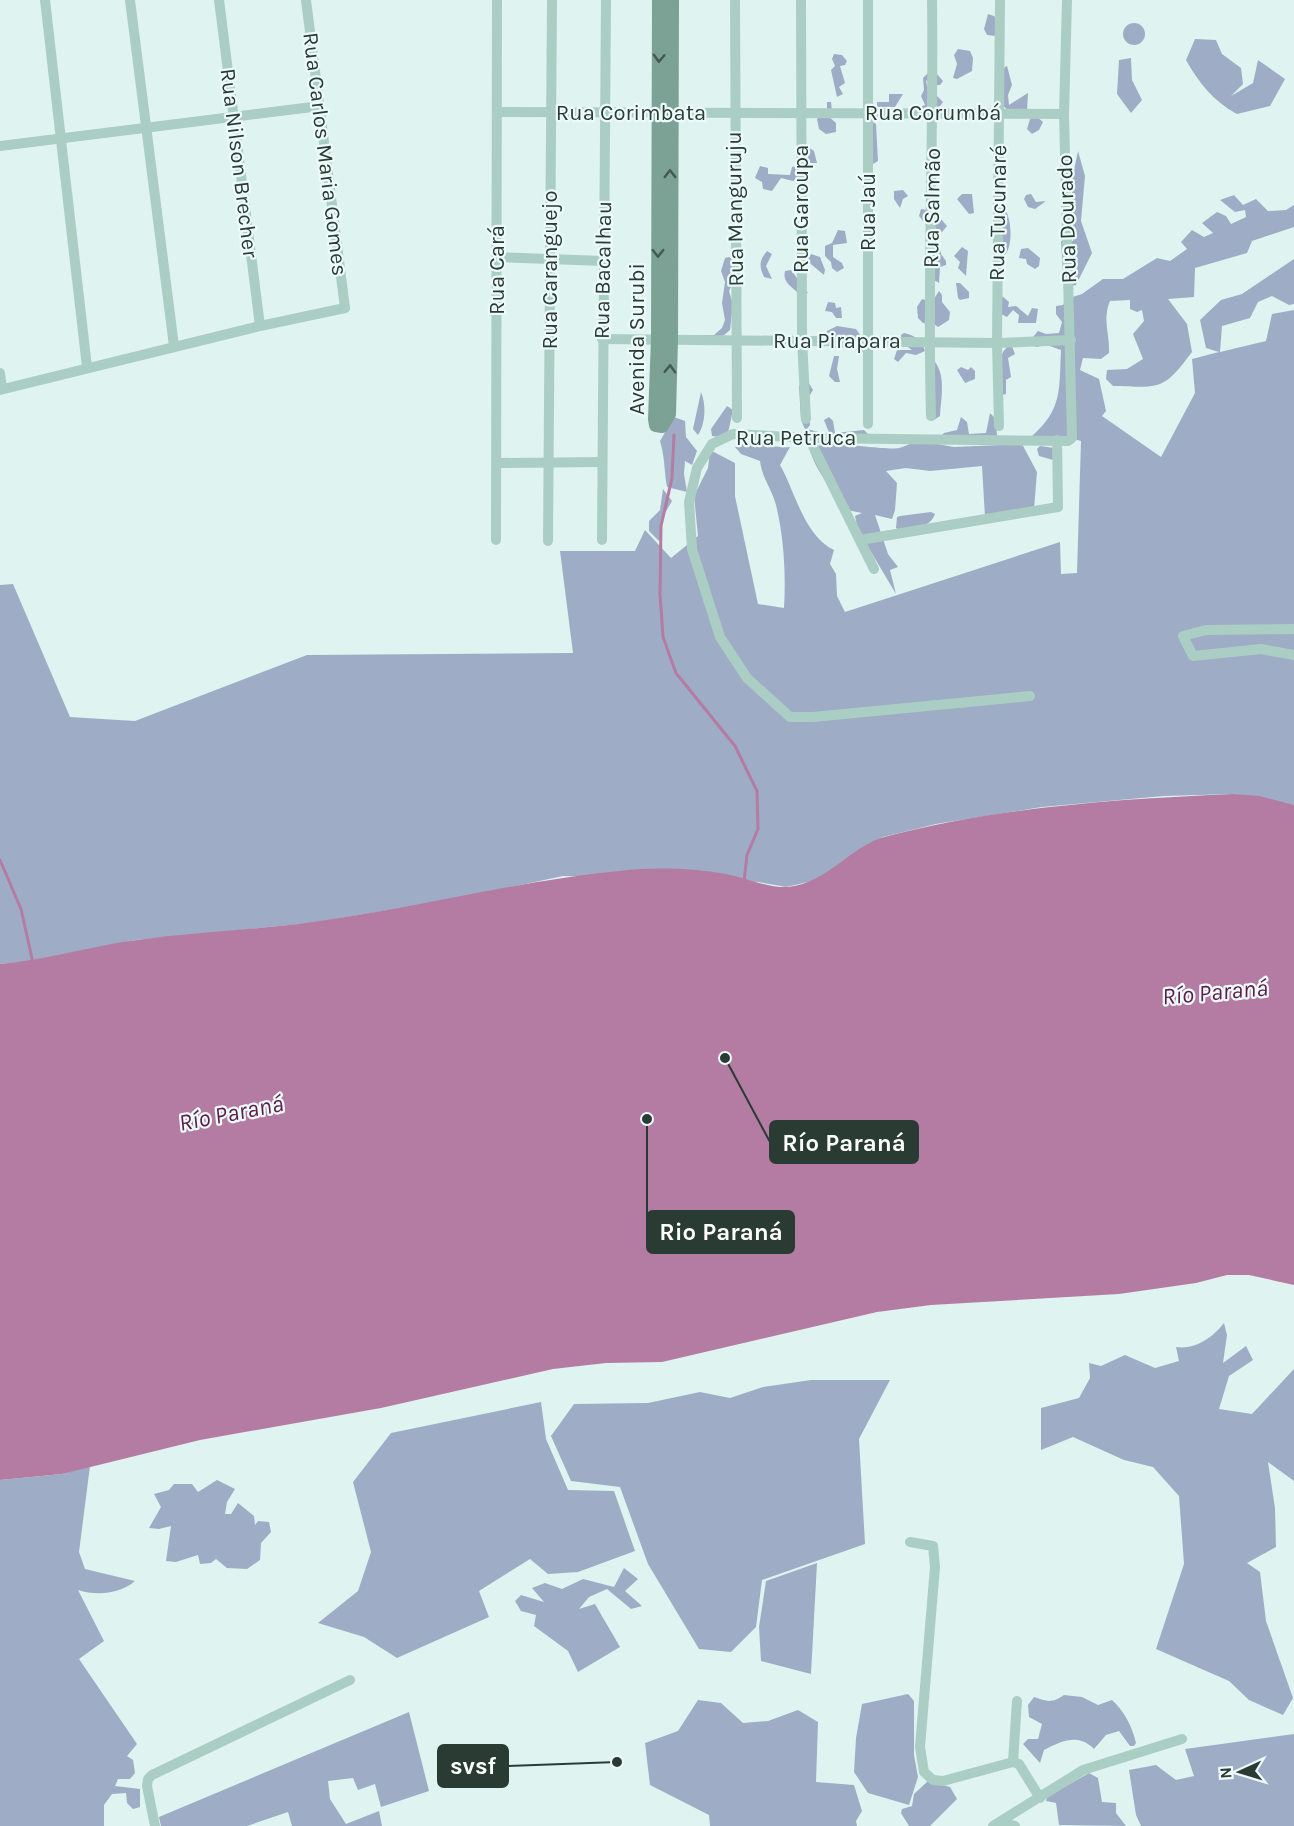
<svg xmlns="http://www.w3.org/2000/svg" width="1294" height="1826" font-family="Karla,sans-serif">
<style>
.green{fill:#9eadc5}
.water{fill:#b47ca2}
.lines{fill:none;stroke-linecap:round;stroke-linejoin:round}
.stream{stroke:#b47ca2;stroke-width:3}
.street{stroke:#aacec4;stroke-width:10}
.secondary{stroke:#7ba294;stroke-width:14}
.oneway{stroke:#425a51}
.labels{text-anchor:middle;dominant-baseline:central;stroke-width:4.5;stroke-linejoin:round;paint-order:stroke}
.street-label{font-size:22px;fill:#2a3b34;stroke:#ecfbf9}
.water-label{font-size:24px;font-style:italic;fill:#601c48;stroke:#ecfbf9}
.leader{fill:none;stroke:#2a3b34;stroke-width:2}
.callout-dot{fill:#2a3b34;stroke:#ecfbf9;stroke-width:2}
.callout{fill:#2a3b34;stroke:#2a3b34;stroke-width:2}
.callout-label{font-size:24px;text-anchor:middle;font-weight:bold;fill:#fff}
</style>
<rect width="100%" height="100%" fill="#dff4f0"/>
<g class="green">
<polygon points="988,14 994,16 999,23 996,36 987,35 984,29"/>
<circle cx="1134" cy="34" r="11"/>
<path d="M 1195,39 L 1216,40 L 1222,54 L 1241,68 L 1243,84 L 1231,96 L 1253,83 L 1258,60 L 1285,79 L 1270,106 L 1237,114 C 1213,101 1199,83 1186,60 Z"/>
<polygon points="958,49 970,51 973,58 972,71 957,79 953,78 957,64 954,55"/>
<polygon points="834,54 842,55 847,61 845,65 840,66 845,83 839,87 843,94 837,97 831,70 835,66 832,59"/>
<polygon points="1131,58 1132,80 1142,100 1131,113 1117,94 1119,60"/>
<polygon points="1007,66 1012,85 1008,95 1009,105 1028,93 1027,111 1009,111 1001,104 1000,70"/>
<polygon points="936,73 943,81 940,85 932,85 926,80 927,86 943,102 940,106 934,108 929,118 917,108 925,105 921,96 924,90 923,78 927,74"/>
<polygon points="889,94 903,94 895,107 877,107 877,102 889,102"/>
<polygon points="827,102 831,102 832,112 826,114 836,123 836,132 826,134 819,129 817,119 827,110"/>
<polygon points="1036,116 1043,122 1039,130 1032,134 1027,129 1030,119"/>
<polygon points="873,122 876,124 878,161 873,164 868,159"/>
<polygon points="808,147 814,151 817,163 803,163 802,153"/>
<polygon points="1078,151 1085,176 1081,221 1092,253 1076,285 1064,288 1061,241 1073,241 1072,180"/>
<polygon points="760,166 768,168 768,174 790,175 792,167 797,166 798,178 793,181 781,178 772,191 763,189 762,182 755,178"/>
<polygon points="903,190 908,196 903,199 900,208 894,199 894,191"/>
<polygon points="962,194 972,194 974,213 969,214 957,199"/>
<polygon points="1031,194 1036,202 1046,201 1035,209 1028,207 1024,199 1026,195"/>
<path d="M 1234,195 L 1243,205 L 1256,199 L 1268,211 L 1286,210 L 1294,205 L 1294,227 L 1252,241 L 1247,253 L 1195,268 L 1194,297 L 1168,299 L 1187,324 L 1192,352 C 1162,392 1160,387 1113,386 L 1106,379 L 1107,370 L 1127,369 L 1143,359 L 1133,334 L 1144,321 L 1142,310 L 1137,312 L 1130,309 L 1130,300 L 1110,301 C 1102,320 1110,334 1109,353 L 1101,359 L 1083,358 L 1080,370 L 1099,379 L 1106,411 L 1102,416 L 1161,457 L 1195,393 L 1192,359 L 1219,352 L 1206,348 L 1200,320 L 1221,300 L 1242,294 L 1294,259 L 1294,304 L 1289,305 L 1272,296 L 1258,302 L 1250,318 L 1222,326 L 1220,352 L 1266,341 L 1272,314 L 1294,310 L 1294,805 L 1233,794 L 1164,796 L 1042,807 L 936,824 L 883,837 L 817,880 L 786,887 L 758,882 L 563,876 L 455,899 L 312,923 L 136,940 L 31,961 L 0,964 L 0,585 L 13,584 L 70,717 L 135,721 L 307,655 L 573,653 L 560,551 L 635,551 L 645,530 L 671,558 L 698,536 L 694,496 L 708,468 L 710,450 L 735,463 L 735,496 L 758,604 L 784,608 C 786,575 784,538 776,505 C 772,489 762,478 760,461 L 741,454 L 735,447 C 760,436 766,449 790,447 L 780,465 C 795,491 804,536 834,550 L 830,564 L 836,574 L 837,596 L 845,612 L 1060,542 L 1061,574 L 1077,573 L 1081,441 L 1067,437 L 1032,436 C 1063,409 1059,388 1061,350 L 1047,345 L 1036,347 L 1029,342 L 1038,331 L 1046,334 L 1059,333 L 1062,322 L 1056,314 L 1056,306 L 1063,305 L 1066,299 L 1082,294 L 1103,279 L 1123,279 L 1157,258 L 1170,261 L 1187,249 L 1181,242 L 1192,230 L 1204,237 L 1213,233 L 1202,223 L 1217,212 L 1226,216 L 1231,224 L 1246,217 L 1245,210 L 1235,212 L 1220,200 Z"/>
<polygon points="921,209 934,211 947,226 942,232 923,221 919,216"/>
<path d="M 1006,211 C 1012,223 1013,249 1003,257 L 1001,217 Z"/>
<polygon points="838,230 845,231 847,243 833,245 833,257 842,263 844,268 837,272 832,268 831,262 825,256 825,246 832,243"/>
<polygon points="936,245 940,246 941,254 946,261 946,265 940,267 939,283 934,280 934,266 939,258 935,249"/>
<polygon points="962,247 968,251 966,276 958,268 960,262 954,256"/>
<polygon points="1028,248 1040,258 1039,266 1035,269 1027,264 1026,259 1019,258 1021,249"/>
<path d="M 767,251 L 772,254 L 766,266 L 772,279 L 764,277 C 759,266 759,261 767,251 Z"/>
<polygon points="811,254 820,257 825,270 824,275 806,260"/>
<polygon points="729,257 732,259 735,278 729,291 733,305 730,330 717,341 690,343 686,341 689,335 714,335 722,328 725,320 722,303 725,282 721,271 725,258"/>
<path d="M 791,270 L 808,293 L 800,295 C 793,287 782,283 785,271 Z"/>
<polygon points="956,283 960,283 969,292 969,298 960,300 958,298"/>
<polygon points="939,291 942,295 942,302 950,312 949,320 938,327 934,324 923,323 918,318 917,307 922,299 932,302"/>
<polygon points="1002,296 1009,302 1008,307 1016,306 1028,316 1032,308 1038,309 1036,323 1018,323 1019,315 1013,310 1007,317 1001,314"/>
<polygon points="828,302 835,303 836,308 841,307 842,318 836,318 832,312 825,311"/>
<polygon points="837,326 856,329 861,336 868,329 863,352 849,347 834,348 825,339 827,331"/>
<path d="M 904,333 C 915,335 922,341 925,351 L 916,355 L 906,353 L 898,362 L 894,359 L 897,350 L 912,350 L 902,343 L 901,335 Z"/>
<path d="M 1011,344 L 1015,354 L 1008,358 L 1011,377 L 1006,380 L 1006,394 L 1002,395 C 1001,377 993,356 1011,344 Z"/>
<polygon points="834,356 839,356 837,369 840,382 835,382 829,376"/>
<path d="M 935,362 C 946,376 941,399 940,416 L 934,420 Z"/>
<polygon points="961,367 968,370 971,367 975,371 975,379 965,383 957,370"/>
<polygon points="807,380 813,390 808,398 810,425 807,429 830,435 824,420 829,417 833,421 835,433 864,430 870,436 833,437 807,434 801,420 799,386"/>
<path d="M 701,392 C 706,404 706,423 698,435 L 693,429 Z"/>
<polygon points="727,406 733,410 728,433 719,437 712,436 711,429"/>
<polygon points="990,413 996,419 997,436 940,437 944,433 957,430 961,417 967,422 969,434 986,433"/>
<path d="M 674,417 L 685,421 L 686,437 L 697,451 L 692,465 L 685,461 L 684,474 L 687,492 L 667,487 C 664,471 665,457 660,441 Z"/>
<path d="M 921,441 L 954,447 L 1022,444 L 1037,472 L 1034,509 L 985,517 L 982,466 L 930,471 L 906,468 L 886,471 L 897,483 L 895,510 L 892,519 L 875,515 L 888,554 L 898,567 L 890,570 L 896,594 L 858,530 L 855,516 L 862,513 L 847,510 C 833,490 815,471 809,447 C 819,446 832,443 842,444 C 851,445 892,450 899,448 C 907,446 911,442 921,441 Z"/>
<polygon points="1040,446 1054,448 1053,460 1039,456 1037,449"/>
<polygon points="663,489 672,501 661,520 662,536 659,541 649,531 649,521 660,510"/>
<path d="M 931,512 L 935,514 C 930,529 912,527 899,530 L 896,528 L 897,517 L 900,516 Z"/>
<path d="M 1224,1323 L 1227,1335 L 1223,1363 L 1246,1346 L 1253,1360 L 1229,1376 L 1219,1409 L 1252,1414 L 1294,1369 L 1294,1481 L 1268,1462 L 1275,1508 L 1276,1547 L 1247,1563 L 1260,1572 L 1266,1621 L 1293,1698 L 1283,1715 L 1249,1700 L 1229,1681 L 1156,1649 L 1184,1564 L 1179,1496 L 1153,1467 L 1124,1460 L 1073,1437 L 1041,1450 L 1041,1408 L 1079,1398 L 1090,1378 L 1089,1363 L 1101,1366 L 1125,1355 L 1155,1368 L 1179,1361 L 1176,1347 C 1195,1350 1212,1338 1224,1323 Z"/>
<polygon points="811,1380 890,1380 859,1439 865,1544 762,1580 756,1627 731,1652 699,1649 648,1564 620,1487 571,1481 551,1436 574,1404 648,1403 700,1392 730,1398 763,1387"/>
<polygon points="541,1402 546,1439 568,1490 614,1491 635,1551 578,1572 548,1574 530,1559 479,1591 489,1617 397,1658 364,1637 318,1623 358,1591 371,1552 353,1482 391,1433"/>
<path d="M 90,1466 L 79,1552 L 85,1569 L 135,1581 C 120,1594 97,1596 78,1590 L 104,1641 L 79,1659 L 137,1744 L 127,1756 L 133,1760 L 135,1773 L 130,1779 L 118,1779 L 115,1786 L 140,1789 L 140,1807 L 133,1809 L 127,1803 L 126,1793 L 112,1794 L 104,1805 L 104,1826 L 0,1826 L 0,1480 L 62,1474 Z"/>
<polygon points="217,1480 235,1489 227,1502 225,1514 231,1514 238,1503 254,1516 255,1525 258,1521 269,1522 271,1532 261,1543 260,1560 247,1569 227,1568 216,1559 211,1563 200,1564 198,1555 176,1562 166,1561 171,1526 159,1529 149,1528 161,1507 154,1494 169,1490 174,1484 192,1484 198,1492"/>
<polygon points="817,1563 811,1674 761,1661 759,1627 766,1581"/>
<polygon points="624,1568 638,1579 625,1591 642,1606 631,1609 607,1589 589,1597 579,1609 595,1604 620,1647 578,1672 568,1651 534,1626 536,1615 521,1611 515,1601 521,1595 544,1602 532,1588 545,1583 562,1589 583,1579 614,1587"/>
<polygon points="908,1694 914,1701 914,1755 918,1777 909,1805 868,1793 854,1772 856,1738 862,1704"/>
<path d="M 1064,1695 L 1082,1697 L 1098,1705 L 1112,1700 C 1124,1711 1132,1726 1136,1743 L 1134,1746 L 1130,1746 L 1119,1731 L 1106,1735 L 1094,1749 C 1078,1733 1062,1741 1044,1750 L 1040,1763 L 1023,1744 L 1028,1739 L 1038,1739 L 1042,1724 L 1029,1717 L 1028,1705 L 1034,1697 C 1047,1701 1051,1704 1064,1695 Z"/>
<polygon points="698,1700 721,1703 743,1723 768,1721 798,1710 818,1722 816,1782 854,1785 862,1811 856,1821 857,1826 710,1826 709,1815 650,1785 645,1743 678,1731"/>
<polygon points="409,1712 429,1791 381,1807 375,1784 358,1790 353,1778 328,1781 330,1799 346,1824 379,1811 382,1826 292,1826 288,1812 247,1826 161,1826 159,1817"/>
<polygon points="1294,1734 1294,1826 1141,1826 1136,1815 1129,1770 1156,1765 1176,1780 1194,1776 1185,1749"/>
<polygon points="1089,1773 1098,1778 1102,1802 1116,1803 1116,1813 1126,1826 1059,1825 1056,1803 1046,1801 1047,1797"/>
<polygon points="928,1781 950,1787 957,1799 930,1826 909,1826 901,1813 902,1809 912,1806 914,1794"/>
</g>
<path class="water" d="M 1233,794 L 1259,796 L 1294,805 L 1294,1285 L 1249,1275 L 1227,1275 L 1196,1283 L 1119,1294 L 931,1305 L 877,1312 L 662,1362 L 606,1363 L 553,1369 L 381,1408 L 200,1440 L 62,1474 L 0,1480 L 0,964 C 46,960 91,946 137,940 C 195,932 255,930 313,922 C 416,908 516,881 619,871 C 656,867 690,868 726,874 C 746,878 768,888 788,887 C 829,883 850,845 888,836 C 1001,807 1117,799 1233,794 Z"/>
<g class="lines">
<g class="stream">
<polyline points="674,435 672,478 661,526 660,594 663,637 676,673 735,746 757,791 758,829 747,855 744,881"/>
<polyline points="0,860 21,909 33,963"/>
</g>
<g class="street">
<polyline points="45,0 87,367"/>
<polyline points="130,0 174,346"/>
<polyline points="219,0 260,326"/>
<polyline points="735,0 737,418"/>
<polyline points="801,0 802,339 806,419"/>
<polyline points="868,0 868,424"/>
<polyline points="497,112 1064,114"/>
<polyline points="0,146 320,106"/>
<polyline points="497,257 604,261"/>
<polyline points="602,339 997,343 1071,340"/>
<polyline points="0,373 2,389"/>
<polyline points="0,390 260,326 345,308 306,0"/>
<path d="M 931,416 C 927,278 934,139 932,0"/>
<polyline points="999,426 997,343 1000,0"/>
<polyline points="809,438 874,569"/>
<polyline points="497,463 601,462"/>
<polyline points="496,540 497,0"/>
<polyline points="602,540 606,0"/>
<polyline points="860,540 1058,507 1057,440"/>
<polyline points="548,541 552,0"/>
<polyline points="1294,629 1206,630 1183,636 1193,656 1261,649 1294,655"/>
<polyline points="1030,696 813,717 790,717 747,678 720,637 692,549 689,502 697,468 712,444 733,434 809,438 1068,441 1072,438 1064,114 1067,0"/>
<polyline points="910,1542 933,1546 935,1567 920,1747 924,1772 933,1780 943,1781 1013,1762 1019,1764 1040,1798"/>
<polyline points="1013,1762 1017,1701"/>
<polyline points="1000,1822 1015,1826"/>
<polyline points="155,1826 147,1786 148,1779 152,1775 350,1680"/>
<polyline points="993,1826 1083,1770 1182,1739"/>
</g>
<polyline class="secondary" points="659,0 658,338 655,419 656,425 662,426 669,414 671,339 672,0"/>
</g>
<defs><path id="oneway-chevron" d="M-2-3.5L2.5 0L-2 3.5" fill="none" stroke-width="1.6" stroke-linecap="round" stroke-linejoin="round" transform="scale(1.5)"/></defs>
<g class="oneway">
<use href="#oneway-chevron" transform="translate(659 58) rotate(92)"/>
<use href="#oneway-chevron" transform="translate(670 174) rotate(-90)"/>
<use href="#oneway-chevron" transform="translate(658 253) rotate(90)"/>
<use href="#oneway-chevron" transform="translate(670 369) rotate(-88)"/>
</g>
<g class="labels">
<g class="street-label">
<text x="631" y="113">Rua Corimbata</text>
<text x="933" y="113">Rua Corumbá</text>
<text transform="translate(325 154) rotate(83)">Rua Carlos Maria Gomes</text>
<text transform="translate(239 163) rotate(83)">Rua Nilson Brecher</text>
<text transform="translate(932 208) rotate(-89)">Rua Salmão</text>
<text transform="translate(735 209) rotate(-91)">Rua Manguruju</text>
<text transform="translate(801 209) rotate(-90)">Rua Garoupa</text>
<text transform="translate(868 212) rotate(-90)">Rua Jaú</text>
<text transform="translate(998 213) rotate(-89)">Rua Tucunaré</text>
<text transform="translate(1067 219) rotate(-92)">Rua Dourado</text>
<text transform="translate(497 270) rotate(-90)">Rua Cará</text>
<text transform="translate(550 270) rotate(-90)">Rua Caranguejo</text>
<text transform="translate(603 270) rotate(-89)">Rua Bacalhau</text>
<text transform="translate(637 339) rotate(-90)">Avenida Surubi</text>
<text x="837" y="341">Rua Pirapara</text>
<text x="796" y="438">Rua Petruca</text>
</g>
<g class="water-label">
<text transform="translate(1215 992) rotate(-5)">Río Paraná</text>
<text transform="translate(231 1113) rotate(-11)">Río Paraná</text>
</g>
</g>
<path class="leader" d="M725 1058L770 1142M647 1119L647 1232M617 1762L508 1766"/>
<g class="callout-dot">
<circle cx="725" cy="1058" r="6"/>
<circle cx="647" cy="1119" r="6"/>
<circle cx="617" cy="1762" r="6"/>
</g>
<g class="callout">
<rect x="770" y="1121" width="148" height="42" rx="6"/>
<rect x="647" y="1211" width="147" height="42" rx="6"/>
<rect x="438" y="1745" width="70" height="42" rx="6"/>
</g>
<g class="callout-label">
<text x="844" y="1151">Río Paraná</text>
<text x="721" y="1240">Rio Paraná</text>
<text x="473" y="1774">svsf</text>
</g>
<g transform="translate(1240 1772) rotate(266)" stroke="#ecfbf9" stroke-width="4.5" paint-order="stroke">
<path d="M0-4.5L10 22L0 15L-10 22Z" fill="#2a3b34"/>
<text y="-9" font-size="16" font-weight="bold" text-anchor="middle" fill="#2a3b34">N</text>
</g>
</svg>
